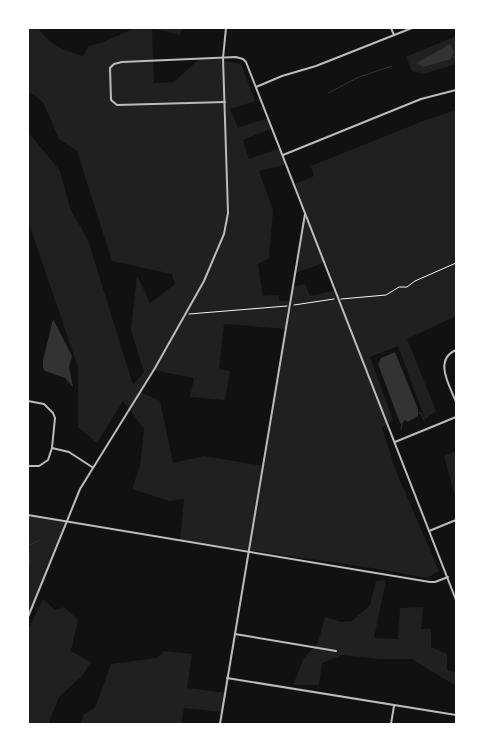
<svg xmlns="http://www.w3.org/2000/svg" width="484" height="752" font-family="'Open Sans',sans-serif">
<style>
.green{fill:#202020;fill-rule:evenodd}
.water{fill:#333}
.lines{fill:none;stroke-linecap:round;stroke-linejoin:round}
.stream{stroke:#333;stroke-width:1}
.path{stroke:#f5f5f5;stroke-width:1}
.minor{stroke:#bcbcbc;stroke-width:2}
</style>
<rect width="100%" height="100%" fill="#111"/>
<g class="green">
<path d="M 28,28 L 38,28 C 48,43 65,52 83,56 L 89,46 L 103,42 L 135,28 L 182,28 L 180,35 L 152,28 L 154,83 L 174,82 L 199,59 L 224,59 L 228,62 L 241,64 L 255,101 L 230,109 L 238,128 L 268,118 L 273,128 L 243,140 L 249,159 L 281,148 L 287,164 L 259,171 L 273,210 L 269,258 L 258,264 L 263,296 L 279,295 L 279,301 L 292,301 L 292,287 L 305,284 L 310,296 L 337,290 L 326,262 L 295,273 L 305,209 L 295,184 L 314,176 L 311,166 L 423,121 L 456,110 L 456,316 L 407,339 L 436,411 L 425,419 L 398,346 L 370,357 L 393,420 L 382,428 L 396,471 L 439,571 L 427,578 L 379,569 L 180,540 L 184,499 L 169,501 L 132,489 L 140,466 L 144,429 L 123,401 L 97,443 L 78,427 L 78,367 L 28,221 L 28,132 L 60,171 L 70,209 L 88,240 L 133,385 L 144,372 L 131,330 L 137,275 L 150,303 L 175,284 L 172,274 L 112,261 L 77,151 L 59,139 L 43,102 L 28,91 ZM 224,324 L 287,329 L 264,466 L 204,456 L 173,463 L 160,401 L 140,392 L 153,370 L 194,378 L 190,397 L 225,400 L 230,371 L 219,369 Z"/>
<polygon points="456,36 456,64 424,74 412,71 406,57"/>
<polygon points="456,451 456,499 444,456"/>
<polygon points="28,515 66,522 28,616"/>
<polygon points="386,580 374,638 398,639 400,608 423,607 421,629 431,629 431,647 447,654 447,670 456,672 456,686 412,659 380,659 342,655 322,663 319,685 293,685 304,658 318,643 325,617 341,622 352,621 370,605 376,581"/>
<polygon points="43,599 55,610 64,607 78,620 71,651 91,662 82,676 59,697 48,724 28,724 28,630"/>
<polygon points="164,651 192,654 187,688 226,693 223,712 184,708 181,724 81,724 83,715 95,708 111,664 157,658"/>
</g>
<g class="water">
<polygon points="450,44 454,52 451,59 423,67 417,63"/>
<polygon points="53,319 72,356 69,367 73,387 65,378 45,371 43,368 43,360"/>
<polygon points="395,352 418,409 418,416 408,422 405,420 402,424 400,423 378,364 381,358"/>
</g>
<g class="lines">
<g class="stream">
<polyline points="453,56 456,58"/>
<polyline points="328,93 359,77 392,66"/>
<polyline points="417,413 421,413 424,420"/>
<polyline points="401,429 402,424"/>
<polyline points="30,545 40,540"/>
<polyline points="29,564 29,554"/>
</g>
<g class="path">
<polyline points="341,299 386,295 399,287 407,287 415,281 456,263"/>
<polyline points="294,305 334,299"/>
<polyline points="189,314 287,306"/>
</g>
<g class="minor">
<polyline points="391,28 394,35"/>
<polyline points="256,87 282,76 316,66 412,28"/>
<polyline points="225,102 117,105 111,100 110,68 114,64 122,62 236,57 243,59 246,62 456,600"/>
<polyline points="283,155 421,99 456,90"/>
<path d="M 456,350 C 433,360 450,386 456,402"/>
<polyline points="28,401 44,404 53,413 55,418 52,448 48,460 39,466 28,466"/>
<polyline points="395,442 456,417"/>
<polyline points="52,448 69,452 92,467"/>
<polyline points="28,515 430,582 435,582 448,577"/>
<polyline points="429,531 456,520"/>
<polyline points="28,617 80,489 155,368 204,281 224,234 228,213 223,58 226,28"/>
<polyline points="235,634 336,651"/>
<polyline points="227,678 456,715"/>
<polyline points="220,724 305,214"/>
<polyline points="391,724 394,706"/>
</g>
</g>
<rect width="484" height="752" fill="none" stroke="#ffffff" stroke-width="58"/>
</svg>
